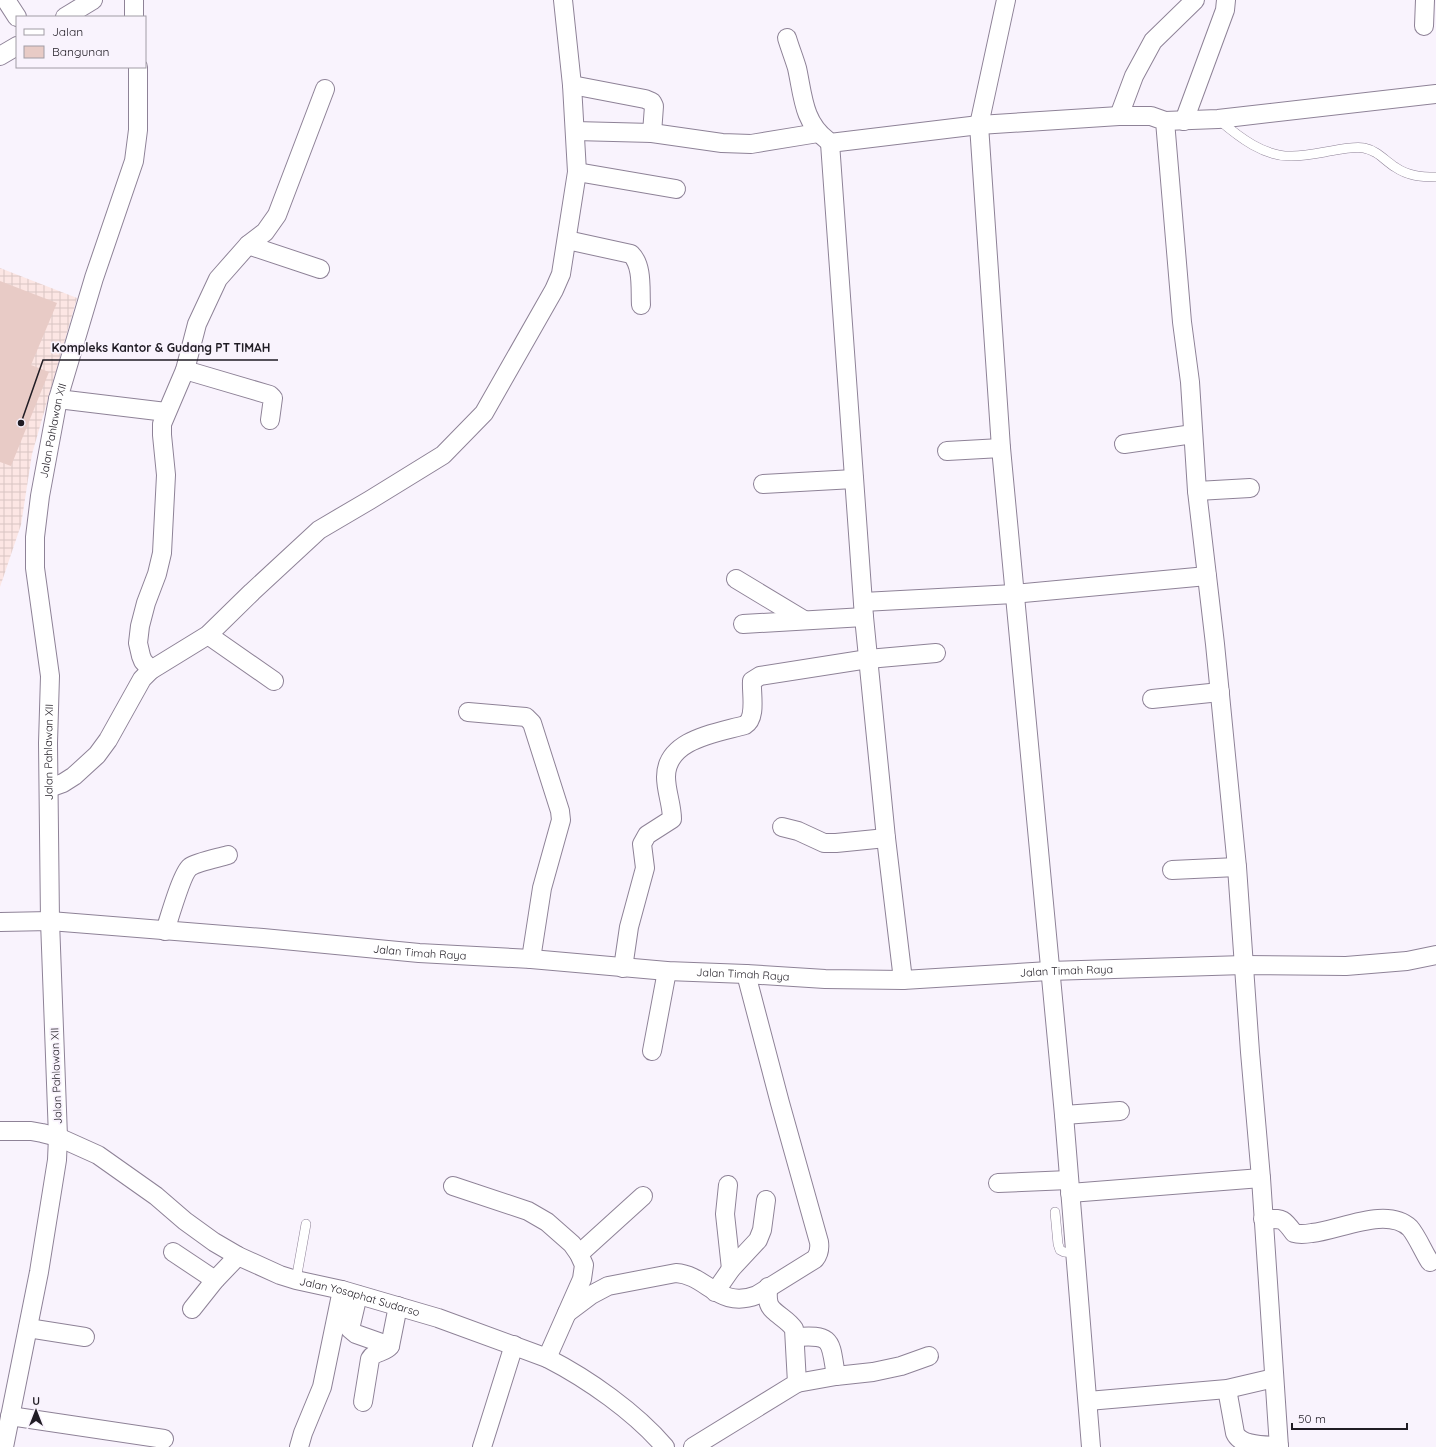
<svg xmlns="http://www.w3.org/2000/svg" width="1436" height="1447" font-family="Quicksand,sans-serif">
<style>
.industrial{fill:url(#industrial-grid)}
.building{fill:#e8cbc6}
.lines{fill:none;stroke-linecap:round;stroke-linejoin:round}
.lane-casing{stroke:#8e8297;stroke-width:10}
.street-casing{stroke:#8e8297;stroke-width:20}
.lane{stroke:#fff;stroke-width:9}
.street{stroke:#fff;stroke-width:18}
.labels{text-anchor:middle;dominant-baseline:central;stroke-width:3.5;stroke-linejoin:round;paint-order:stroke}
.street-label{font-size:11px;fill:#201c24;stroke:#f9f3fd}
.leader{fill:none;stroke:#201c24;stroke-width:1.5}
.callout-dot{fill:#201c24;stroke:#f9f3fd;stroke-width:1.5}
.callout-label{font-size:12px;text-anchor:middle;font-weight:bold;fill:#201c24;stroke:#f9f3fd;stroke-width:3.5;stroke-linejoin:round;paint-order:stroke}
</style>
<defs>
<pattern id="industrial-grid" width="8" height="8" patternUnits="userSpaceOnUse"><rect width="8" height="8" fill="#fce6e4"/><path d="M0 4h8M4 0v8" fill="none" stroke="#d8c5c3"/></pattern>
</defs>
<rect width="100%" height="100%" fill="#f9f3fd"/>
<polygon class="industrial" points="0,268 77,298 32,454 21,525 0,587"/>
<polygon class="building" points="0,281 57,303 31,365 49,372 11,466 0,462"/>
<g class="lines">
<defs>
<g id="lane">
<path d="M 1219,120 C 1239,137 1264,157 1292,156 C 1303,156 1314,154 1325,152 C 1337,150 1353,146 1364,148 C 1378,151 1384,160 1395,167 C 1408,176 1421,177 1436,177"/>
<polyline points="1055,1212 1058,1244 1060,1250 1064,1252 1076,1253"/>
<polyline points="296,1280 306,1224"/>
</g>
<g id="street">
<polyline points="6,0 17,17"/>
<polyline points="134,0 134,17"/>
<polyline points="1006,0 979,125 1001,448 1064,1115 1091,1447"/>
<polyline points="65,17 93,0"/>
<polyline points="1424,26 1425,0"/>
<path d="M 787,38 C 790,48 794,58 797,68 C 803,95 803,122 827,140"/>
<polyline points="0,56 17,46"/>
<polyline points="572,85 645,99 652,102 654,106 652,133"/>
<polyline points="1119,116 1134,76 1153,41 1195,0"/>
<polyline points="1165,121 1218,119 1436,94"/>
<polyline points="1184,121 1225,10 1226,0"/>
<polyline points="575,131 652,133 722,143 751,144 818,133"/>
<polyline points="577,172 676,189"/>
<path d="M 567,240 L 631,254 C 643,266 640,289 641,305"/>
<polyline points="248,245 320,269"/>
<polyline points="185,370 270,395 273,398 270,420"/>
<polyline points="58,399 166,412"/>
<polyline points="1124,444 1193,434"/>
<polyline points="947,451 1001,448"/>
<polyline points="763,484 854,479"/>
<polyline points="1197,491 1250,488"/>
<polyline points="736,579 804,620"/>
<polyline points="863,602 1014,594 1207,576"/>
<polyline points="743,624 864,617"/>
<polyline points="208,635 274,681"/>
<polyline points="151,670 143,661 141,656 138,643 140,626 146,603 157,574 162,553 166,475 162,435 162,424 185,370 197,324 218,279 248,245 265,232 277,215 325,89"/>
<polyline points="1152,699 1220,692"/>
<polyline points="468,712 526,717 532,723 560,811 561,820 542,888 531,959"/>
<polyline points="49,788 63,783 74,776 97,755 108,740 142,679 151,670 208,635 252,592 319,530 370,500 443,455 484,413 554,290 561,274 577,172 572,85 563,0"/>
<polyline points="782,827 798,831 824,843 836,843 886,838"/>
<polyline points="1172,870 1237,867"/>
<path id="s1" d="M 0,922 L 50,921 L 263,938 L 419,953 L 531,959 L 667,971 L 746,974 L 825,979 L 903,980 L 1049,971 L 1244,965 L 1346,966 L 1407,961 L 1436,955"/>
<path d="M 165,931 C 169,919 182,873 190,867 C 197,862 218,858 228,855"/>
<path d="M 623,968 L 629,927 L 645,868 L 642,844 L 647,835 L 672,819 C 672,805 666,791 666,777 C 666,739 717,733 745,725 C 757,718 751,693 752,681 L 760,676 L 868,659 L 936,653"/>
<polyline points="903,980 886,838 864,617 830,143 979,125 1119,116 1151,116 1165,121 1182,322 1190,382 1197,491 1215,644 1237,867 1250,1052 1261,1178 1279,1447"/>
<polyline points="652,1051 667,971"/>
<polyline points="1064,1115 1120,1111"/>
<path id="s2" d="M 0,1131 L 31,1131 L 42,1133 L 58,1137 L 98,1155 L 156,1196 L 185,1221 L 214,1242 L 238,1256 L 280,1275 L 296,1280 L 342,1290 L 438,1318 L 547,1358 C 588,1379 635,1412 665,1447"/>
<polyline points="998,1183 1069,1180"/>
<polyline points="728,1185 725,1214 731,1269"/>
<polyline points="453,1186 528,1211 547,1222 572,1244 579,1254 584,1265 582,1279 547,1358"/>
<polyline points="1070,1193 1261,1178"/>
<path d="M 1263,1219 C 1283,1219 1282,1217 1294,1233 C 1300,1235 1306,1234 1312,1233 C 1340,1230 1387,1206 1410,1228 C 1417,1236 1424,1253 1430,1262"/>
<polyline points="173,1252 215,1280"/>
<polyline points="579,1254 643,1196"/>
<polyline points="715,1292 731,1269 758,1240 762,1230 766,1200"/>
<polyline points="358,1295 350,1329 356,1334 390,1346"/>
<polyline points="192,1309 215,1280 238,1256"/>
<path d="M 567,1313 L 591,1295 L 608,1286 L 676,1273 C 707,1275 719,1310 757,1295 L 815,1259 C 819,1254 820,1249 819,1242 L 780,1103 L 746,974"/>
<polyline points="28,1328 85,1337"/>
<path d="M 795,1337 C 834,1334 830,1341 836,1376"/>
<polyline points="797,1383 836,1376 873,1372 901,1366 929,1356"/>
<path d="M 1227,1389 L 1235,1433 C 1241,1447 1266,1445 1279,1446"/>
<polyline points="1088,1401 1227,1389 1274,1378"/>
<path d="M 363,1402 L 370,1359 C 374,1351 385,1353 390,1346 L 398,1306"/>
<polyline points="10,1416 164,1439"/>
<path id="s3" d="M 4,1447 L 39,1272 L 57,1160 L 58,1137 L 50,921 L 48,743 L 50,676 L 35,568 L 35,537 L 40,496 L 58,399 L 94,278 L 134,161 L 138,130 L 138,67"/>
<polyline points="299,1447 303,1433 322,1387 342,1290"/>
<polyline points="482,1447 514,1345"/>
<path d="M 693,1447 L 797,1383 L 794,1329 C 788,1319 772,1313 769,1304 C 767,1299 768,1292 768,1287"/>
</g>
</defs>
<use href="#lane" class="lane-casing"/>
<use href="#street" class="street-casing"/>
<use href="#lane" class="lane"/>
<use href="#street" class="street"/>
</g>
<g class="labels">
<g class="street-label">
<text stroke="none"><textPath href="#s3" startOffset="1024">Jalan Pahlawan XII</textPath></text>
<text stroke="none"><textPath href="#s3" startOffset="700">Jalan Pahlawan XII</textPath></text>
<text stroke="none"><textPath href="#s1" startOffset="421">Jalan Timah Raya</textPath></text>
<text stroke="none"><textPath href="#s1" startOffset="1069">Jalan Timah Raya</textPath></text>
<text stroke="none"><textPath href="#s1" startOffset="745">Jalan Timah Raya</textPath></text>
<text transform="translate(56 1076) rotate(-92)">Jalan Pahlawan XII</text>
<text stroke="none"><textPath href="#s2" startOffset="404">Jalan Yosaphat Sudarso</textPath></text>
</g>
</g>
<path class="leader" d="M21 423L43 360H278"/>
<circle class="callout-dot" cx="21" cy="423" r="4"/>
<g class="callout-label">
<text x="161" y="352">Kompleks Kantor &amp; Gudang PT TIMAH</text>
</g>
<rect x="16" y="16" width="130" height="52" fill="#f9f3fd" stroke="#a29da6"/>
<rect x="24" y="29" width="20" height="6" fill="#ffffff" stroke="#a29da6"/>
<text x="52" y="36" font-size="12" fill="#201c24">Jalan</text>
<rect x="24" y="46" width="20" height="12" fill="#e8cbc6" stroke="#a29da6"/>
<text x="52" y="56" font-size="12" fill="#201c24">Bangunan</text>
<g transform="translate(36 1411)" stroke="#f9f3fd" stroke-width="3" paint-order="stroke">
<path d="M0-3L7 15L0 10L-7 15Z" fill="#201c24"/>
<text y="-6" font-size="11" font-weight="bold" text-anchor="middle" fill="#201c24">U</text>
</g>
<path d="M1292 1423v6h115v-6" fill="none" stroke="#201c24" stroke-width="2"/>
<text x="1298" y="1423" font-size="12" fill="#201c24" stroke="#f9f3fd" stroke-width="3" paint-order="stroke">50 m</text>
</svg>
